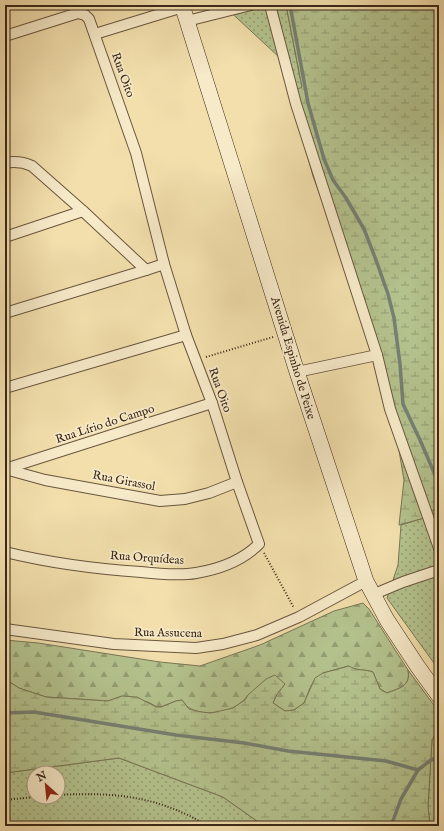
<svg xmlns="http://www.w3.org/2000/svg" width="444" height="831" font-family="'IM FELL English',serif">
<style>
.grass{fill:url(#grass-dots);stroke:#787654;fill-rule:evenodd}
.forest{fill:url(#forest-firs);stroke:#787654}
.wetland{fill:url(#wetland-marsh);stroke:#787654}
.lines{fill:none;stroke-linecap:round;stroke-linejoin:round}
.stream{stroke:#758074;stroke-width:3.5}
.street-casing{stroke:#69563e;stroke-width:12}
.secondary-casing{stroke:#3b2819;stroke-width:16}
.path{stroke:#3b2819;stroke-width:2;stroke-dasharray:1 2;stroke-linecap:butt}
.street{stroke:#f7eac9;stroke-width:10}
.secondary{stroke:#f7eac9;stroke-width:15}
.labels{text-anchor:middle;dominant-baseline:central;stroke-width:3.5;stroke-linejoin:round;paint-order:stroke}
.street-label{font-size:12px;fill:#3b2819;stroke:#f7eac9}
</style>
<defs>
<pattern id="grass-dots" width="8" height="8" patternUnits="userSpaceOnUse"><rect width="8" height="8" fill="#b4c38e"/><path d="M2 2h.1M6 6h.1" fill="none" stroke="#949e73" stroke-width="1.8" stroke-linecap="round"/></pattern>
<pattern id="forest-firs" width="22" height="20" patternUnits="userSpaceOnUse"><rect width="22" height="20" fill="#b4c38e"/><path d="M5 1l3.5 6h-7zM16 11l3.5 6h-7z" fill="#949e73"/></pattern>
<pattern id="wetland-marsh" width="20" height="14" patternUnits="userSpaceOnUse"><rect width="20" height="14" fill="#b4c38e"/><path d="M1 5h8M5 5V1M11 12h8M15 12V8" fill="none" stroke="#949e73"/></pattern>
</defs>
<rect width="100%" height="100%" fill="#f2dfac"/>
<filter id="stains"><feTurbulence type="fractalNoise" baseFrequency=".005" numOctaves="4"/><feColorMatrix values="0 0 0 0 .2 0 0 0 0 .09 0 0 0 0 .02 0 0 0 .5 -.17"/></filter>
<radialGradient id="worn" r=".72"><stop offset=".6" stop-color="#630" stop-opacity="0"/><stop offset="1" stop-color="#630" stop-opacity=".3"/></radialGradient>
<g class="grass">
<polygon points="223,5 286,5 302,88 290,93 280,58"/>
<polygon points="439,505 439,670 387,598 398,565 401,525 424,518"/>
<polygon points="439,728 439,826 430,826 428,806 432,740"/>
<path d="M 119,758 L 223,797 L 264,826 L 5,826 L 5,773 ZM 34,773 L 58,773 L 58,797 L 34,797 Z"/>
</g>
<path class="forest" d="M 363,603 L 369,609 L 408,670 C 411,686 400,688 387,693 L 380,689 L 373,672 C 365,669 356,671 348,666 L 323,673 L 310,688 L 304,703 L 294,710 L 285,711 L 273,703 L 277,694 L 285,684 L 248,695 C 237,712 209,717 191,709 C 187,707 184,703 182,700 L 176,701 L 161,707 L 157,707 L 148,702 L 122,696 L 108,701 L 46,697 L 19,688 L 5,679 L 5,640 L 38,643 L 160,662 L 200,666 L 260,645 L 334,611 Z"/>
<g class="wetland">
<polygon points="286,5 439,5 439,505 424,518 399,525 404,480 394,421 374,342 313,176 290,93 302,87"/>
<path d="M 349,666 C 356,671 365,669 373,672 L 380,689 L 387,693 C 400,688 411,686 408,670 L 439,712 L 439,728 L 432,740 L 428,806 L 430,826 L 264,826 L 223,797 L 119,758 L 5,773 L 5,679 L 19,688 L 46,697 L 108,701 L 122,696 L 137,697 L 156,707 L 161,707 L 176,701 L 182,700 L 189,709 L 201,712 L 211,713 L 233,708 L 245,700 L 248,695 L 266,679 L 275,675 L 285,684 L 277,694 L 273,703 L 285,711 L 294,710 L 304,703 L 315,678 L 323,673 Z"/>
</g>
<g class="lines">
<g class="stream">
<polyline points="290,5 308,103 324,159 333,180 346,198 364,229 376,260 388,294 394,318 400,364 403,404 420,440 439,484"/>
<polyline points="5,713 34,712 176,735 244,743 288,751 386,761 418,770"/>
<polyline points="391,826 401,799 418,770 431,760 439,757"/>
</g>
<defs>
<g id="street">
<polyline points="270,5 296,104 377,355 390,409 439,548"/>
<polyline points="187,21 251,5"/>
<polyline points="95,34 183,7"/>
<polyline points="5,36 78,13 85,15 89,19 136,153 164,264"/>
<path d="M 5,163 C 15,161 23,162 32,166 L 83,211 L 146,270 L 164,264 L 186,335 L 212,403 L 237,482 L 259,544 C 242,561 220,569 196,573 C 179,576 159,574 141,572 C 96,569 50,563 5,552"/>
<polyline points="5,237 83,211"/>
<polyline points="5,313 146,270"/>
<polyline points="297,372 377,355"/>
<polyline points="5,388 186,335"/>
<polyline points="5,469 45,480 160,501 185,499 209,493 237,482"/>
<polyline points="5,469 212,403"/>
<polyline points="372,595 403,582 439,570"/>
<polyline points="5,629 114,644 196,648 223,644 257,635 299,617 366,581"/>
</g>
<polyline id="secondary" points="182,5 297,372 366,581 387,620 418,667 439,696"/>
</defs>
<use href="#street" class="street-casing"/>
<use href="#secondary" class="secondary-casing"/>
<g class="path">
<polyline points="206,357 273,337"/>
<polyline points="264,553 294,608"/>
<path d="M 58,795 C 115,792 158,796 208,826"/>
<polyline points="5,800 34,797"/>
</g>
<use href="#street" class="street"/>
<use href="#secondary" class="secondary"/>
</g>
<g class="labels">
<g class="street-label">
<text transform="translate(123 75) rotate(70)">Rua Oito</text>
<text transform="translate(293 358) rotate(73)">Avenida Espinho de Peixe</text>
<text transform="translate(220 390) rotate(70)">Rua Oito</text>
<text transform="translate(105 424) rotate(-18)">Rua Lírio do Campo</text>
<text transform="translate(124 481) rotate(11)">Rua Girassol</text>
<text transform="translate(147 558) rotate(4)">Rua Orquídeas</text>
<text transform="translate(168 633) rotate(1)">Rua Assucena</text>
</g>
</g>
<rect width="444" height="831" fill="none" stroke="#f2dfac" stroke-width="20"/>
<rect x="6" y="6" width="432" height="819" fill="none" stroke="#3b2819" stroke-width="2"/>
<rect x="10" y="10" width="424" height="811" fill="none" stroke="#3b2819"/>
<g transform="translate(46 785) rotate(333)"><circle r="19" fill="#f7eac9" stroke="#ac9c83"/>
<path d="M0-3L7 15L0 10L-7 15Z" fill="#8f2418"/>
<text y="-6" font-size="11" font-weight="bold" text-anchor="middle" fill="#3b2819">N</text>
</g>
<rect width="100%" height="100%" filter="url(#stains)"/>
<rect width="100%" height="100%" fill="url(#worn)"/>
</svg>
